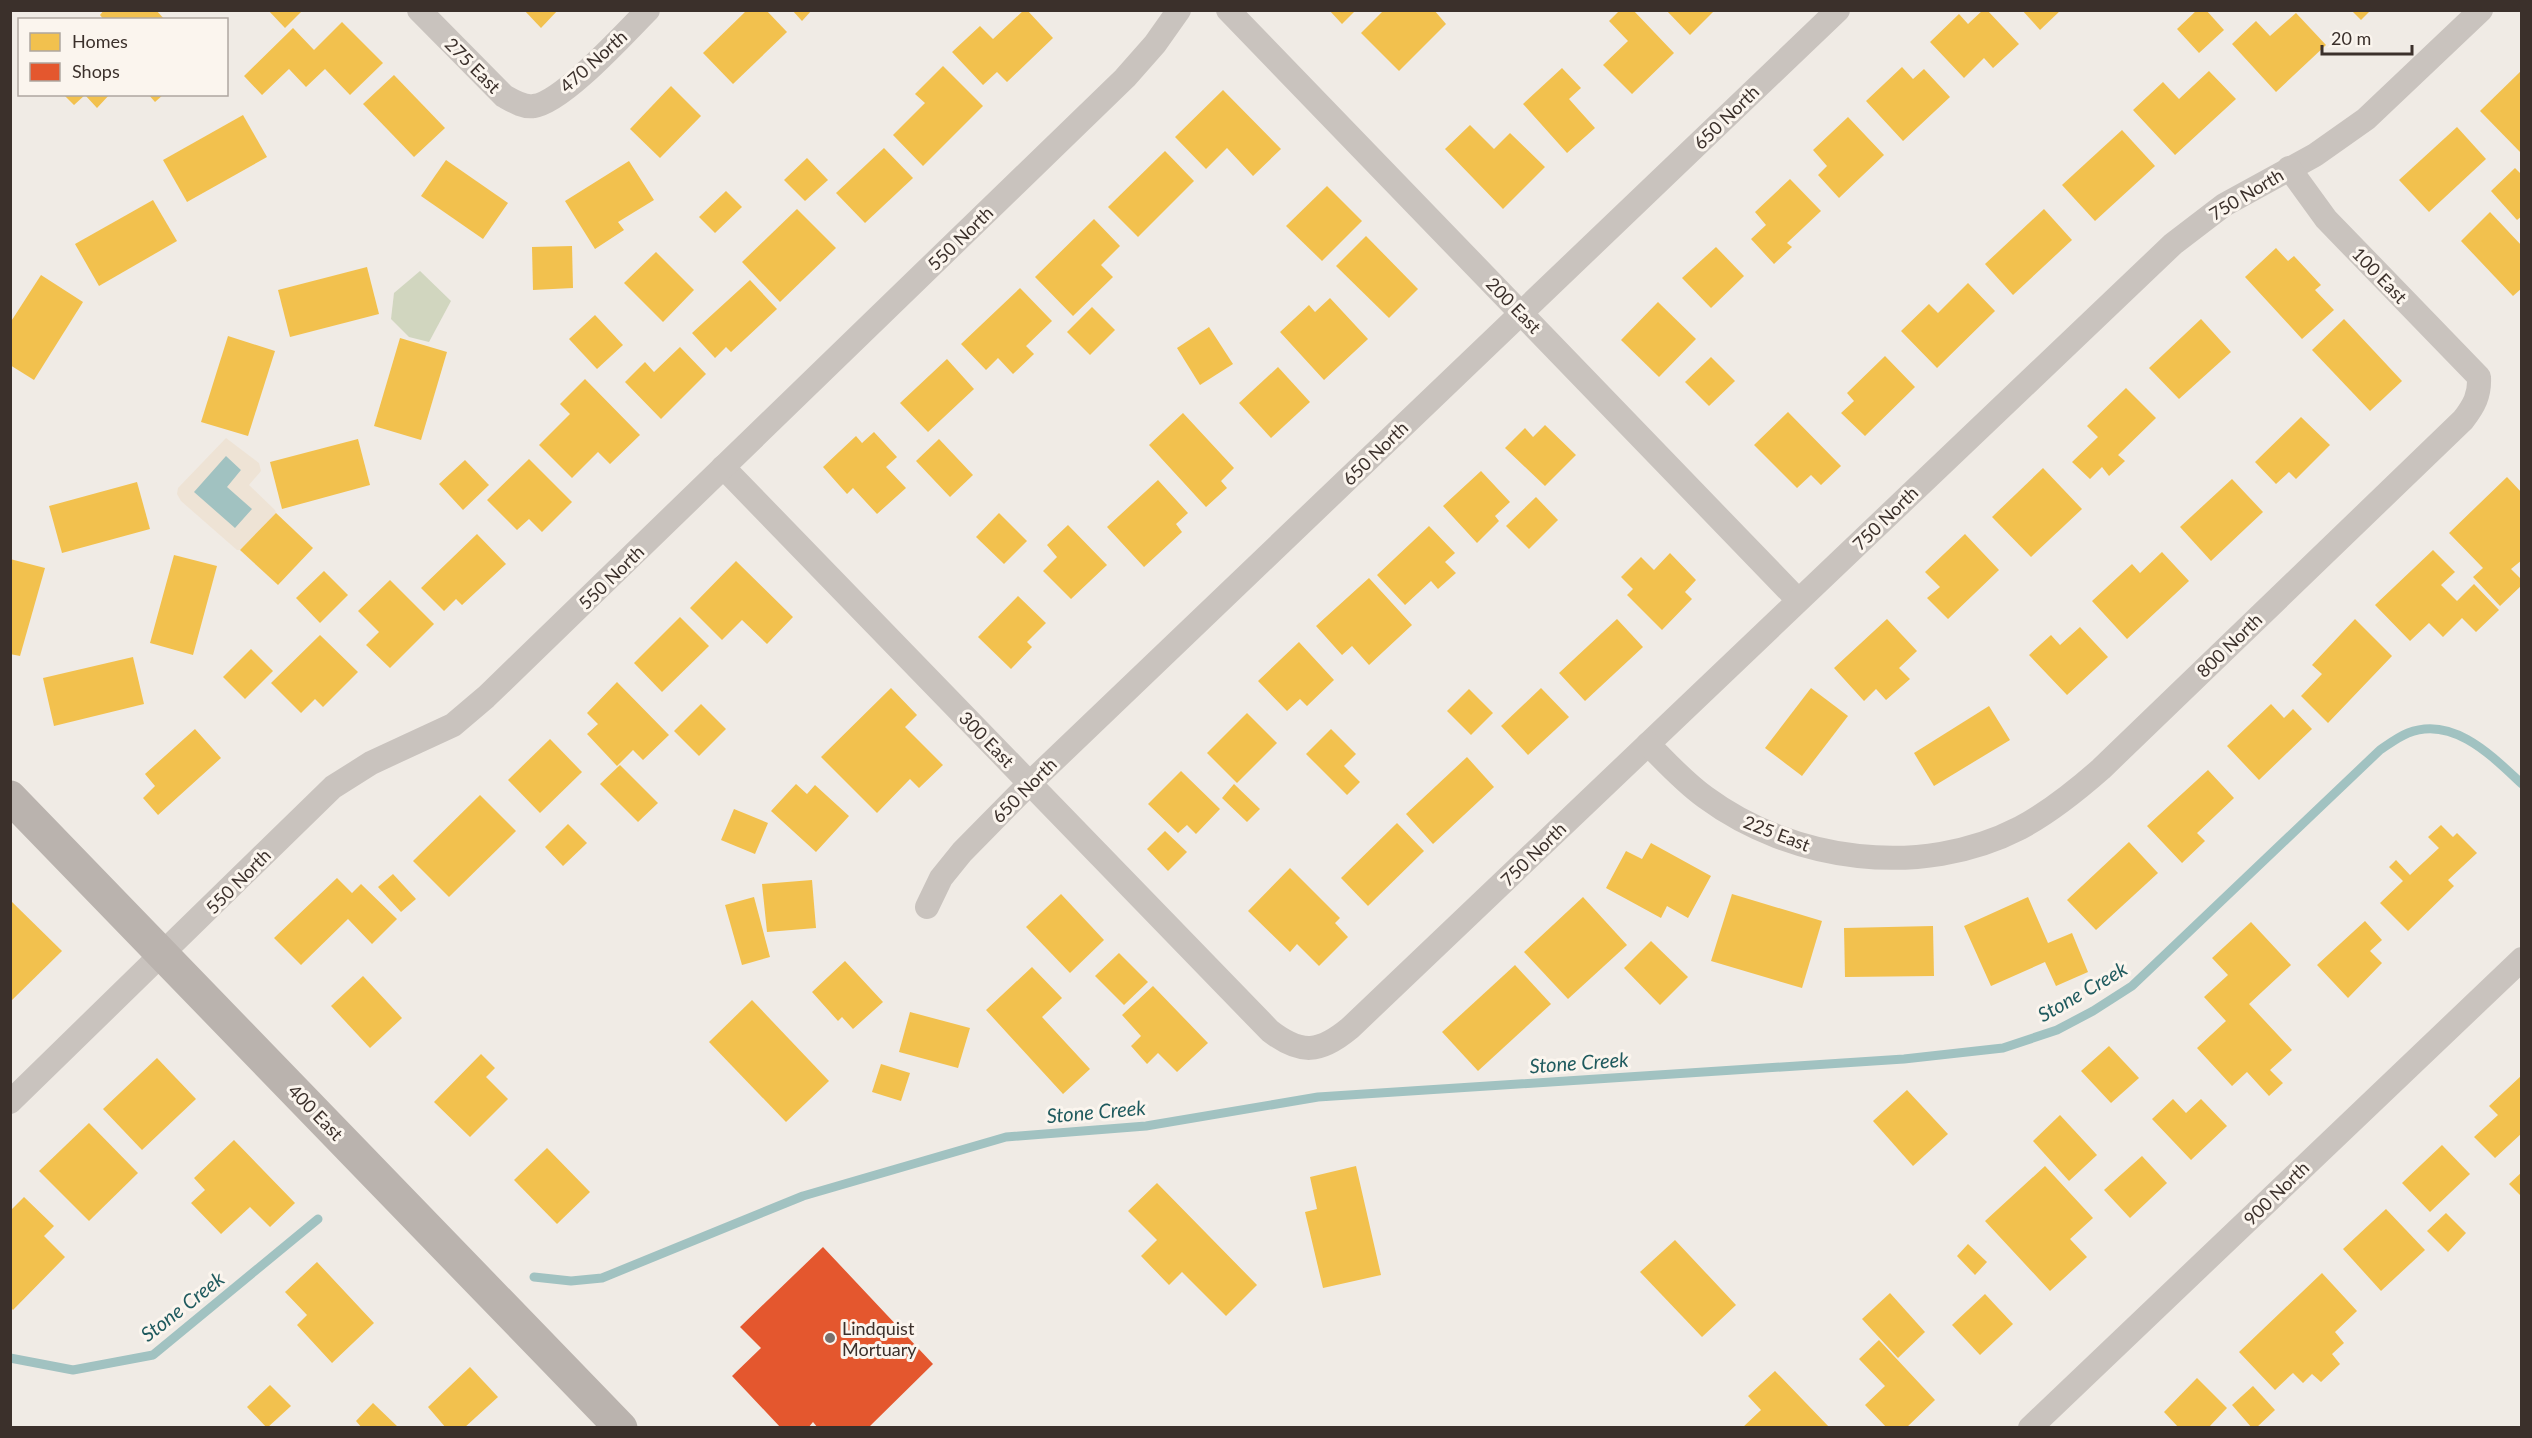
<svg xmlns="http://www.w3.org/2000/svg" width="2532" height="1438" font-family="Lato,sans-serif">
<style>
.green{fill:#d1d6bf}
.plaza{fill:#eee3d5;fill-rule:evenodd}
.water{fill:#a1c2c1}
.homes{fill:#f2c14e}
.shops{fill:#e4572e}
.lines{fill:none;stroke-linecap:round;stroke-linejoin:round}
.stream{stroke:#a1c2c1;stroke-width:9}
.minor{stroke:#c9c3be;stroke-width:24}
.secondary{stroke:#bab3ae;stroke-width:33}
.poi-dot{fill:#7a716c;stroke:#fbf5ee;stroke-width:2}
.labels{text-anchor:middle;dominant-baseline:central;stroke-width:6;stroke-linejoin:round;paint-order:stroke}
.street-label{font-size:18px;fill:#3b302b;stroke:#fbf5ee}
.poi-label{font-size:18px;fill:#3b302b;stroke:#fbf5ee;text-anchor:start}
.water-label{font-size:20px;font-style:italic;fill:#1f5a5e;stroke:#fbf5ee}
</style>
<rect width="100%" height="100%" fill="#f0ebe5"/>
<polygon class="green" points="420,271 451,301 429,342 409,337 391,319 394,293"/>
<path class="plaza" d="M 226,438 L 259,463 L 261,471 L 249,485 L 275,510 L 276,513 L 240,550 L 237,550 L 181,501 L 177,494 L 178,488 ZM 226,456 L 241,470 L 227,486 Z"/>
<polygon class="water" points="226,456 241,470 227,487 252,509 235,528 194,492"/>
<g class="homes">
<polygon points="104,10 156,10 165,20 104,20 100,15"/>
<polygon points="268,10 303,10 285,28"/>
<polygon points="524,10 558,10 541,28"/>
<polygon points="747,10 766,10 787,32 733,84 703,53"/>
<polygon points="792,10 812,10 802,21"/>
<polygon points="1024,10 1027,10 1053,38 1007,82 997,72 983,85 952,52 980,26 993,39"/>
<polygon points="1329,10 1356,10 1342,24"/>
<polygon points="1384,10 1434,10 1446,24 1399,71 1361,33"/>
<polygon points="1620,10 1633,10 1674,53 1632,94 1603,65 1628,41 1609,21"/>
<polygon points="1666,10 1715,10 1690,35"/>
<polygon points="1983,10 1987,10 2019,44 1993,68 1984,58 1964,78 1930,42 1959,14 1968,24"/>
<polygon points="2022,10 2061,10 2040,30"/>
<polygon points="2197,10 2206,10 2224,30 2199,53 2177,29"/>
<polygon points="2351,10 2371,10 2361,20"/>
<polygon points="2296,13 2326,45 2276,92 2232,44 2256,21 2270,36"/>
<polygon points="342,22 383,63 350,95 325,69 306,87 289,69 262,95 244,76 293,28 314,50"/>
<polygon points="943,66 983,106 923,166 893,135 925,103 915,94"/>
<polygon points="1902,67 1913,79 1924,69 1950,97 1903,141 1866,101"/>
<polygon points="1562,68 1581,88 1569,99 1595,128 1567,153 1523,104"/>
<polygon points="2522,70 2522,154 2480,111"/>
<polygon points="2209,71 2236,99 2175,155 2133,110 2163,82 2179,99"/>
<polygon points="394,75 445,128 414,157 363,104"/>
<polygon points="671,86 701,116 660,158 630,129"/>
<polygon points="1223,90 1281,149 1253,176 1227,148 1206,169 1175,137"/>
<polygon points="63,94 110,94 97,108 85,95 74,105"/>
<polygon points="148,94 164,94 155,102"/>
<polygon points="243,115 267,157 187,202 163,160"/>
<polygon points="1848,117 1884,155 1839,198 1818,175 1827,166 1813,150"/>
<polygon points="1470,125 1494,149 1510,133 1545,167 1503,209 1445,149"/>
<polygon points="2457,127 2486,159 2429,212 2399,180"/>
<polygon points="2122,130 2155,166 2095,221 2062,185"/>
<polygon points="884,148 913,178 865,223 836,193"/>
<polygon points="1165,151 1194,181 1138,237 1108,207"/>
<polygon points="807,158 828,180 805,201 784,180"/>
<polygon points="446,160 508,203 483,239 421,196"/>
<polygon points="629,161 654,200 618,222 624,230 595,249 565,201"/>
<polygon points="2515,168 2522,175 2522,216 2517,220 2491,191"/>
<polygon points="1790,179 1821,211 1787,243 1792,247 1774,264 1751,239 1766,225 1755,212"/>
<polygon points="1327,186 1362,221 1322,261 1286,226"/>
<polygon points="726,191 742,207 715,233 699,217"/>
<polygon points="153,200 177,241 99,286 75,244"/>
<polygon points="797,209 836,248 780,302 742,262"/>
<polygon points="2044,209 2072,240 2013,295 1985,264"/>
<polygon points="2490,212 2522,246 2522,288 2513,296 2461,241"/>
<polygon points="1094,219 1120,246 1101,265 1113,277 1073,316 1035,277"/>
<polygon points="1366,236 1418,289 1389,318 1336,266"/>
<polygon points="572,246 573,288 533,290 532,247"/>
<polygon points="1716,247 1744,276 1711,308 1682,278"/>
<polygon points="2276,248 2288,261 2294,256 2321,285 2315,290 2334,310 2302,339 2245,277"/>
<polygon points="656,252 694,290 663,322 624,283"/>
<polygon points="367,267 379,314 290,337 278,290"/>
<polygon points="41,275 83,302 34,380 10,365 10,323"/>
<polygon points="750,280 777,309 731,352 726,347 715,358 692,333"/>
<polygon points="1968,283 1995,311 1937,368 1901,331 1929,304 1938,313"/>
<polygon points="1020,288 1052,321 1026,346 1034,354 1013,374 998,358 986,370 961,344"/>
<polygon points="1330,298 1368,339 1324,380 1280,332 1309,305 1315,312"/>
<polygon points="1658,302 1696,339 1659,377 1621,340"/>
<polygon points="1092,307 1115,330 1090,355 1067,332"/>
<polygon points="595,315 623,345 597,369 569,339"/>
<polygon points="2201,319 2231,352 2179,399 2149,368"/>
<polygon points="2344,319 2402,381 2370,411 2312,350"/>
<polygon points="1209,327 1233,364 1200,385 1177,348"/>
<polygon points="228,336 275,351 248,436 201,422"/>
<polygon points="400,338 447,352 421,440 374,426"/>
<polygon points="680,347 706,374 661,419 625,382 645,362 654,372"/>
<polygon points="1885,356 1915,387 1865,436 1841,413 1854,401 1847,393"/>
<polygon points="1711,357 1735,381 1709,406 1685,382"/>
<polygon points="947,359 974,389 928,432 900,403"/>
<polygon points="1278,367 1310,402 1271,438 1239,403"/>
<polygon points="585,379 640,435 610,464 598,452 572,478 539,445 570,414 560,404"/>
<polygon points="2126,388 2156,418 2118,455 2125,461 2109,476 2102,467 2090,479 2072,462 2098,437 2087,426"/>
<polygon points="1788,412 1841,466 1821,485 1811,475 1797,488 1754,445"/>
<polygon points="1183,413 1234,468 1221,481 1227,488 1206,507 1149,445"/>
<polygon points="2301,417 2330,445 2296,479 2289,472 2276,484 2255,462"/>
<polygon points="1545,425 1576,455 1545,486 1505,448 1525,428 1533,437"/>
<polygon points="874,432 897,457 886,467 906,488 877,514 853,488 847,494 823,467 856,436 862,443"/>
<polygon points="358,439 370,485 282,509 270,462"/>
<polygon points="939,439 973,475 950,497 916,461"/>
<polygon points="529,459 572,502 542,532 529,519 517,530 487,500"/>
<polygon points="465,460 489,485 463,510 439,484"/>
<polygon points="2043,468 2082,509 2031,557 1992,517"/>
<polygon points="1481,471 1510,502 1495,516 1499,521 1477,543 1443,506"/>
<polygon points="2507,477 2522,493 2522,560 2511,569 2522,580 2522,585 2500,606 2473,577 2483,568 2449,533"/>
<polygon points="2232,479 2263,512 2211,561 2180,527"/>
<polygon points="1158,480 1188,513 1176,524 1182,532 1144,567 1107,527"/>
<polygon points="137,482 150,529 62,553 49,506"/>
<polygon points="1536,497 1558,520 1529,549 1506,526"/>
<polygon points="276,513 313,548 278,585 240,550"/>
<polygon points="999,513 1027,541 1004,564 976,537"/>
<polygon points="1068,525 1107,565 1071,599 1043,571 1057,557 1047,545"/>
<polygon points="1429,526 1455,553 1445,562 1456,573 1438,589 1431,581 1405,605 1377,575"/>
<polygon points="477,534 506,564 462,605 456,599 444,611 421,588"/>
<polygon points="1965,534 1999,570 1948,619 1927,598 1940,587 1925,572"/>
<polygon points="2433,550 2455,572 2441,585 2457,601 2474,584 2499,610 2476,632 2462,618 2443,637 2429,623 2410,641 2375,605"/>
<polygon points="2162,552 2189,581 2127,639 2092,601 2132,564 2140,573"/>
<polygon points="1670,553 1696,580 1685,592 1692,599 1662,630 1627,595 1633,589 1621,577 1641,557 1654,570"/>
<polygon points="174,555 217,566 193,655 150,643"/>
<polygon points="10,559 45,568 20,656 10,654"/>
<polygon points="736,561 793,617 767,644 742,620 722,640 690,608"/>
<polygon points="324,571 348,595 320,623 296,598"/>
<polygon points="1369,578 1412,625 1369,665 1352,646 1342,655 1316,626"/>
<polygon points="390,580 434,624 390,668 366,645 379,632 358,611"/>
<polygon points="1018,596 1046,623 1027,642 1032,647 1011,669 978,637"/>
<polygon points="680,617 709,646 662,692 634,663"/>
<polygon points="1617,619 1643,647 1585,701 1559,673"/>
<polygon points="1887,619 1917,651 1899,668 1910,679 1886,700 1876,689 1864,701 1834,668"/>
<polygon points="2355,619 2392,656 2328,723 2301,696 2322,674 2312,665"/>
<polygon points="2080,627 2108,657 2067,695 2029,655 2051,635 2060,645"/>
<polygon points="320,635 358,672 323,707 315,699 301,713 271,683"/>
<polygon points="1299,642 1334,680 1307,706 1300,699 1287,711 1258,681"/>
<polygon points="251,649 273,671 245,699 223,677"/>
<polygon points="133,657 144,704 54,726 43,678"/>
<polygon points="617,682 669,735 643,760 633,750 617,766 587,734 598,724 587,713"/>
<polygon points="891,688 917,715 905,727 943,765 919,788 910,779 877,813 821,757"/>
<polygon points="1541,688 1569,717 1528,755 1501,726"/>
<polygon points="1811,688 1848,716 1802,776 1765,748"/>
<polygon points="1469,689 1493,713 1471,735 1447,711"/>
<polygon points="701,704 726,729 699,756 674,731"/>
<polygon points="2271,704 2284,718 2293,709 2312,729 2259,780 2227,746"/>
<polygon points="1989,706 2010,740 1934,786 1914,753"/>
<polygon points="1247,713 1277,743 1237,783 1207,753"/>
<polygon points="195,729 221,758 158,815 143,798 155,786 145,774"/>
<polygon points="1331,729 1356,754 1344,766 1360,782 1347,795 1306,754"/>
<polygon points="550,739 582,772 540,813 508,780"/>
<polygon points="1467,757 1494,787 1433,844 1406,814"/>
<polygon points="620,765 658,803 638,822 600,784"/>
<polygon points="2208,770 2234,798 2197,833 2205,841 2182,863 2147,826"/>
<polygon points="1181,771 1220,809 1196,834 1187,825 1178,833 1148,804"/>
<polygon points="796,784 807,794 815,785 849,816 816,852 771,811"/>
<polygon points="1234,784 1260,809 1247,822 1222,798"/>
<polygon points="480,795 516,831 449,897 413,861"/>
<polygon points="734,809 768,823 755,854 721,840"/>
<polygon points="1397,823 1424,851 1368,906 1341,878"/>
<polygon points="568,824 587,843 563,866 545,847"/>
<polygon points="2441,825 2453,837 2457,833 2477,853 2448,880 2454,886 2408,931 2380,903 2403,881 2389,867 2396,860 2410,875 2439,848 2428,837"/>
<polygon points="1165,831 1187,852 1168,871 1147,849"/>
<polygon points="2129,842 2158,873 2096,930 2067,900"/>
<polygon points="1651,843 1711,876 1688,918 1667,906 1661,918 1606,888 1626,851 1642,859"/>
<polygon points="1290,868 1340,918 1335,923 1348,937 1319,966 1297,944 1290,952 1248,911"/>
<polygon points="393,874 416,899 401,912 378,887"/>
<polygon points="337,878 352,893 361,884 397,919 372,944 348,919 301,965 274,938"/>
<polygon points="812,880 816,928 767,932 762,884"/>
<polygon points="1061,894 1104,940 1070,973 1026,927"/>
<polygon points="1732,894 1822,921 1802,988 1711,961"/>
<polygon points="754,897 770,957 742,965 725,905"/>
<polygon points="1583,897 1627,945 1568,999 1524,952"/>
<polygon points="2028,897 2048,943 2072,933 2088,972 2056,986 2045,962 1991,986 1964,926"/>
<polygon points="10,900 62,951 10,1002"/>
<polygon points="2365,921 2382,940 2370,951 2382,963 2348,998 2317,965"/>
<polygon points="2251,922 2291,965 2249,1004 2292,1050 2270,1070 2283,1083 2269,1096 2247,1072 2232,1086 2197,1048 2226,1021 2204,997 2228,975 2212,958"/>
<polygon points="1933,926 1934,976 1845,977 1844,928"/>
<polygon points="1651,941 1688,977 1660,1005 1624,968"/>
<polygon points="1119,953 1148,982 1124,1005 1095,976"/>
<polygon points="845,961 883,1002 853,1029 842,1017 838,1021 812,992"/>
<polygon points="1515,965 1551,1004 1478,1071 1442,1032"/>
<polygon points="1032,967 1062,998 1042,1017 1090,1069 1063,1094 986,1010"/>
<polygon points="363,976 402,1018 370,1048 331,1006"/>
<polygon points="1153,986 1208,1043 1177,1072 1158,1053 1147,1064 1131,1046 1141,1036 1122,1015"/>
<polygon points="752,1000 829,1081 786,1122 709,1042"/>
<polygon points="910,1012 970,1028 958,1068 899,1052"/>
<polygon points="2109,1046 2139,1078 2111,1103 2081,1071"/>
<polygon points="481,1054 495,1068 486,1077 508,1099 470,1137 434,1102"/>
<polygon points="157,1058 196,1099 142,1150 103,1109"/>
<polygon points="881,1064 910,1073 901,1101 872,1092"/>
<polygon points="2522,1075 2522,1133 2495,1158 2474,1137 2498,1115 2489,1106"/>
<polygon points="1907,1090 1948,1134 1913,1166 1873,1121"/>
<polygon points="2173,1099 2186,1113 2201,1099 2227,1126 2191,1160 2152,1119"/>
<polygon points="2060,1115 2097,1155 2069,1181 2033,1141"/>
<polygon points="89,1123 138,1173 89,1221 39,1171"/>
<polygon points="234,1140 295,1203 270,1227 250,1207 221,1234 191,1203 205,1190 194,1178"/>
<polygon points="2442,1145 2470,1174 2430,1212 2402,1183"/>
<polygon points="547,1148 590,1192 557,1224 514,1180"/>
<polygon points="2142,1156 2167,1183 2130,1218 2104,1190"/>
<polygon points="1356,1166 1381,1275 1323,1288 1305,1212 1317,1209 1310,1177"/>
<polygon points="2045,1166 2093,1218 2070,1239 2087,1257 2050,1291 1985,1221"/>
<polygon points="2522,1172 2522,1197 2509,1184"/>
<polygon points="1157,1183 1257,1285 1226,1316 1182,1272 1169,1285 1141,1256 1157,1240 1128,1211"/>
<polygon points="24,1197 54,1226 44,1236 65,1257 13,1310 10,1307 10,1211"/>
<polygon points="2386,1209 2425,1250 2381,1291 2343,1249"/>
<polygon points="2446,1213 2466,1233 2448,1252 2427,1231"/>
<polygon points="1675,1240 1736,1305 1702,1337 1640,1272"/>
<polygon points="1968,1244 1987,1262 1975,1275 1957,1256"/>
<polygon points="317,1262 374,1323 332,1363 297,1325 307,1315 285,1292"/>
<polygon points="2322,1273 2357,1311 2335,1332 2344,1343 2332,1354 2340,1364 2321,1382 2312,1374 2303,1383 2293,1373 2275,1390 2239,1352"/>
<polygon points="1890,1293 1925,1332 1898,1358 1862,1319"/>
<polygon points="1985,1294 2013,1324 1980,1355 1952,1325"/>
<polygon points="1879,1340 1935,1400 1906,1428 1887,1428 1865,1405 1885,1386 1859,1359"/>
<polygon points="470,1367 498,1397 464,1428 446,1428 428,1407"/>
<polygon points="1775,1371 1830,1428 1742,1428 1761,1410 1748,1396"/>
<polygon points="2197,1378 2227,1408 2208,1428 2179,1428 2164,1412"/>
<polygon points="270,1385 291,1406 267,1428 247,1407"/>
<polygon points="2253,1386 2275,1410 2256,1428 2252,1428 2232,1405"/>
<polygon points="373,1403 399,1428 362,1428 356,1421"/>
</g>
<polygon class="shops" points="823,1247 933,1364 868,1428 818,1428 813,1422 808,1428 781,1428 732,1376 761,1348 740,1327"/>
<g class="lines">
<g class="stream">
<path d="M 534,1277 L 571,1281 L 602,1278 L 803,1196 L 1006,1137 L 1146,1126 L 1318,1097 L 1904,1059 L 2003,1048 L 2057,1030 L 2093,1011 L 2132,986 L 2380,750 C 2389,744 2398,737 2408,733 C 2453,715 2493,757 2522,784"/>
<polyline points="10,1358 73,1370 153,1355 318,1219"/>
</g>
<g class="minor">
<path d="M 419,10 L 504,96 C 513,101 524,108 534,106 C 563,102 625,33 648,10"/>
<polyline points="1228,10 1798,600"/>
<path d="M 723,467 L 1270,1031 C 1301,1055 1320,1053 1350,1028 L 2173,244 L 2224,205 L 2315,155 L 2366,119 L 2481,10"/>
<path d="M 1648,744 C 1666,762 1684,782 1705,797 C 1793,862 1921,879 2020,828 C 2050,812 2076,791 2101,769 L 2463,420 C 2474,406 2480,395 2479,377 L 2326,219 L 2289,168"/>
<polyline points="927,907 941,878 962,852 1030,783 1838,10"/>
<polyline points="10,1102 333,787 371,763 453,725 486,697 1125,78 1155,44 1179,10"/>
<polyline points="2030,1428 2522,959"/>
</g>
<polyline class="secondary" points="10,797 621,1428"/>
</g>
<circle class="poi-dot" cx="830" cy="1338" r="6"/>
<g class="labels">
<g class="street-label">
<text transform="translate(593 61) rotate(-42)">470 North</text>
<text transform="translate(473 65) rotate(45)">275 East</text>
<text transform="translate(1726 117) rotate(-44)">650 North</text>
<text transform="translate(2246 194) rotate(-31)">750 North</text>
<text transform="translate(960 238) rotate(-44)">550 North</text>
<text transform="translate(2380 275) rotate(46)">100 East</text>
<text transform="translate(1514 305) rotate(46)">200 East</text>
<text transform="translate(1375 453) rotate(-44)">650 North</text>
<text transform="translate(1885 518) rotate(-44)">750 North</text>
<text transform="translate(611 577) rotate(-44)">550 North</text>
<text transform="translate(2229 645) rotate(-44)">800 North</text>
<text transform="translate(987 739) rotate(46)">300 East</text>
<text transform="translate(1024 790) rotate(-45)">650 North</text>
<text transform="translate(1777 833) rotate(21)">225 East</text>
<text transform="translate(1533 854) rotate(-44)">750 North</text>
<text transform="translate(238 881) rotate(-45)">550 North</text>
<text transform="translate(316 1112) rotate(46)">400 East</text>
<text transform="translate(2276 1193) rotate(-44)">900 North</text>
</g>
<g class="poi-label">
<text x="842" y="1328">Lindquist<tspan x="842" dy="21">Mortuary</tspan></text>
</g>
<g class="water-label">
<text transform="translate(2082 991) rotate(-30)">Stone Creek</text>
<text transform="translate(1579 1062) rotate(-4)">Stone Creek</text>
<text transform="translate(1096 1111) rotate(-5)">Stone Creek</text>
<text transform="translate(182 1306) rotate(-38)">Stone Creek</text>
</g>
</g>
<rect width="2532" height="1438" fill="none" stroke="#3b302b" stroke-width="24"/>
<rect x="18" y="18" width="210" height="78" fill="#fbf5ee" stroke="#aea6a0" stroke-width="1.5"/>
<rect x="30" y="33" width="30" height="18" fill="#f2c14e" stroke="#aea6a0" stroke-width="1.5"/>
<text x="72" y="48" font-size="18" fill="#3b302b">Homes</text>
<rect x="30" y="63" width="30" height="18" fill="#e4572e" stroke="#aea6a0" stroke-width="1.5"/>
<text x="72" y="78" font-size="18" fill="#3b302b">Shops</text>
<path d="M2322 45v9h90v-9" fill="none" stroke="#3b302b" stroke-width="3"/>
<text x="2331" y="45" font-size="18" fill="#3b302b" stroke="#fbf5ee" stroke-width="4.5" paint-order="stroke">20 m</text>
</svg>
